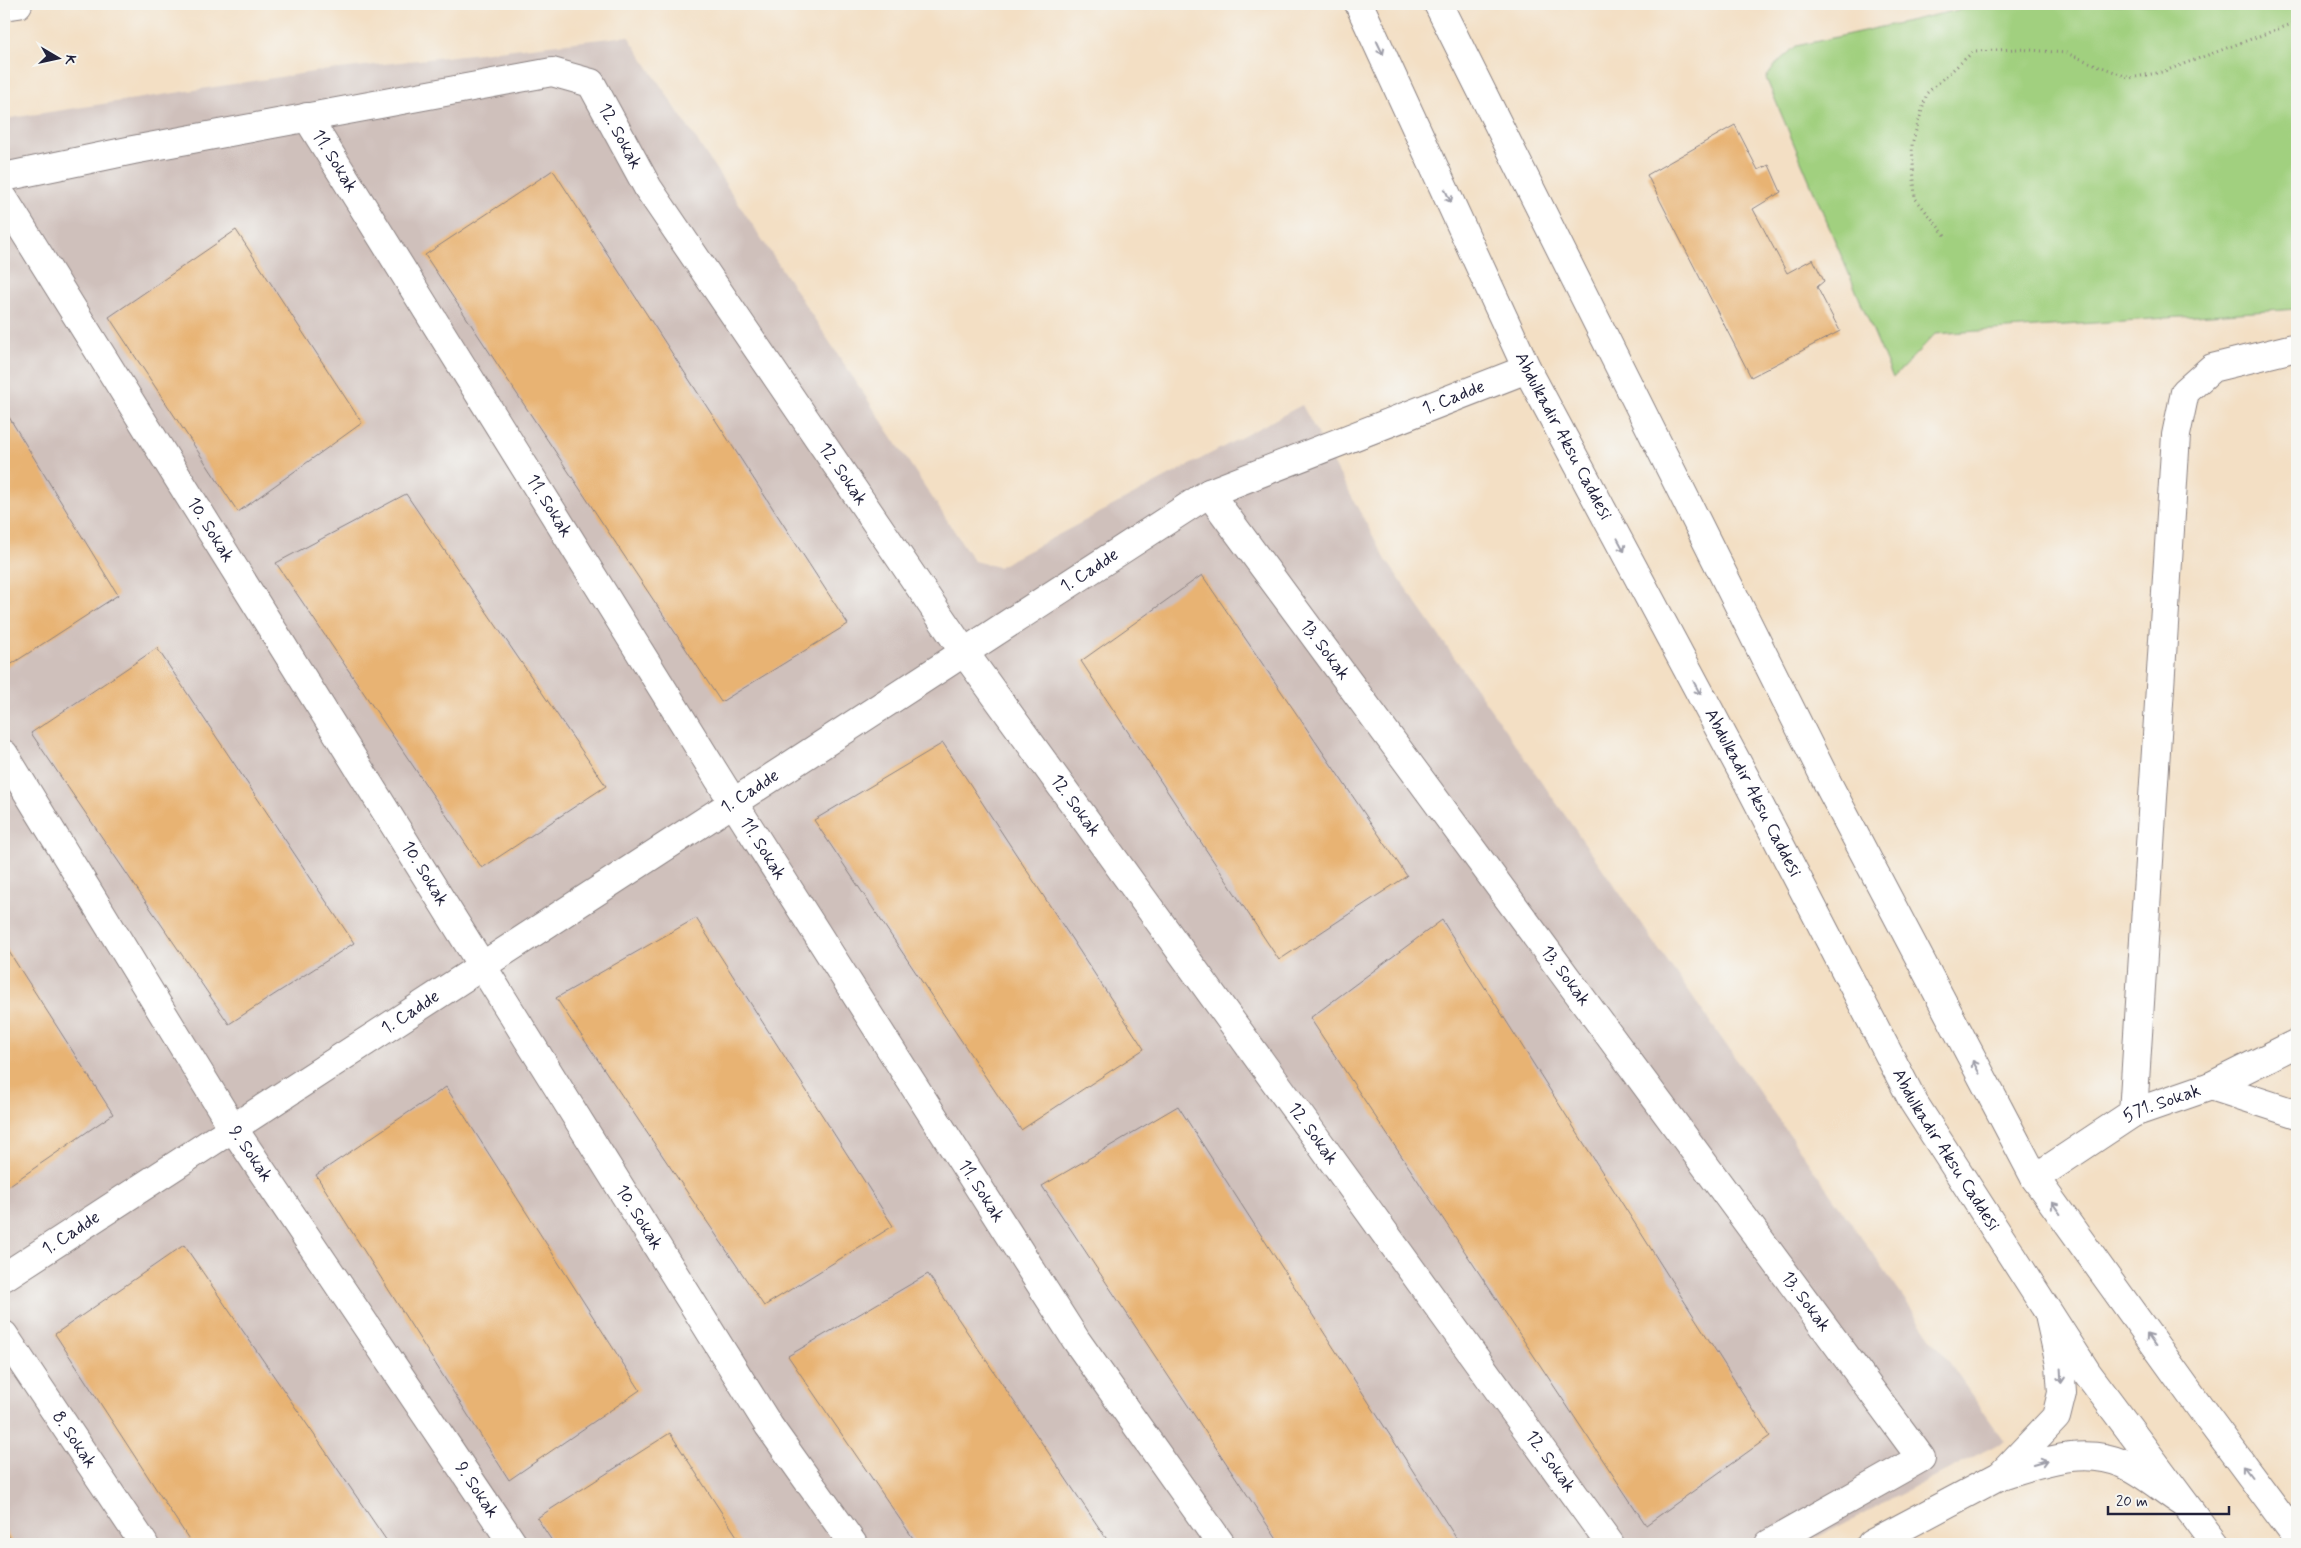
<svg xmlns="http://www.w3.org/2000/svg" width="2301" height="1548" font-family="Mynerve,sans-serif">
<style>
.industrial{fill:#cfc0bb}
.green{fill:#a1d07f;stroke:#62795d}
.building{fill:#e8b373}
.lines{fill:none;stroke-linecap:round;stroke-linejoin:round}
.minor-casing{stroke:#8a8080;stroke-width:30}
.major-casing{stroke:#8a8080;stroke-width:30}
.path{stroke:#8a8080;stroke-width:3;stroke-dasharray:1 4;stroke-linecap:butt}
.minor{stroke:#fff;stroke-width:28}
.major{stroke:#fff;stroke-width:28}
.oneway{stroke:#9c9ca7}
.labels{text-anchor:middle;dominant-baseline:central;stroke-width:4.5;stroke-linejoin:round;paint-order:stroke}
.street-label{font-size:18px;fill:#22223b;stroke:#f6f6f2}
</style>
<rect width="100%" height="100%" fill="#f6f6f2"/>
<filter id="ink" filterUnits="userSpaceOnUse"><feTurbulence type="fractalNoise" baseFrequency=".02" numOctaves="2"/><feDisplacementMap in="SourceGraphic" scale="10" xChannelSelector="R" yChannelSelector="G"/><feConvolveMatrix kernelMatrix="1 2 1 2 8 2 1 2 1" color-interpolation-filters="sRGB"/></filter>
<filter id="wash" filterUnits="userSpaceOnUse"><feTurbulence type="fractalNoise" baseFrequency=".0096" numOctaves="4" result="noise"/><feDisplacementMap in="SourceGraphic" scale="20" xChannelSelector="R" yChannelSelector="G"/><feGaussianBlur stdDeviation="1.12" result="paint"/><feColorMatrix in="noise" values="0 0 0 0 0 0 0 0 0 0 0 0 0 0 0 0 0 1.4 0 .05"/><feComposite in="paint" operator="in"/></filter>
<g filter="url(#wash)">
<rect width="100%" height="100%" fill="#f3dfc4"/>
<polygon class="industrial" points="628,36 974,561 998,567 1302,405 1386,560 2004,1441 1804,1544 4,1544 4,119 313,72"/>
<polygon class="green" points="1985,4 2297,4 2297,309 1935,334 1893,378 1766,78 1777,63 1796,46"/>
<g id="blocks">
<g class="building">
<polygon points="1735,125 1758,170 1769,165 1781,192 1753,209 1787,273 1813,259 1824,281 1817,287 1840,331 1751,377 1647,175"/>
<polygon points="553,170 848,624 721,702 425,255"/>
<polygon points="236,230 362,423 238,512 109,317"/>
<polygon points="4,409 118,595 4,669"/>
<polygon points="406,494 606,786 482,868 276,563"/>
<polygon points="1202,575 1407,876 1279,960 1081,661"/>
<polygon points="157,648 354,943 229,1024 31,733"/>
<polygon points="943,743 1144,1049 1021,1130 814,820"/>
<polygon points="696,918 893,1226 764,1306 556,998"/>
<polygon points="1442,920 1770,1436 1646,1525 1310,1018"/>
<polygon points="4,944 113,1114 4,1189"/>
<polygon points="446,1087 640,1390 509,1480 316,1175"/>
<polygon points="1178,1106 1460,1544 1280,1544 1042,1186"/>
<polygon points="184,1245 389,1544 192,1544 55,1334"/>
<polygon points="928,1274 1110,1544 917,1544 788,1356"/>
<polygon points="670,1433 742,1544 554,1544 537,1518"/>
<polygon points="4,1529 14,1544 4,1544"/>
</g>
</g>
</g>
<g filter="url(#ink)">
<use href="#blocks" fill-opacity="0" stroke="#8a8080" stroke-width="1"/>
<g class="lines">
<defs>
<g id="minor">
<path id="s1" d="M 307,117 L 733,802 L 1076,1340 L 1221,1544"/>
<path id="s2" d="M 4,177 L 133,150 L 552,72 L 591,83 L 648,188 L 964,652 L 1610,1544"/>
<path id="s3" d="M 4,199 L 769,1426 L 853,1544"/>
<path id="s4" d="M 1209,493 L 1921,1458 L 1769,1544"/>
<path id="s5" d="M 4,754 L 233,1128 L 513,1544"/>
<polyline points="2211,1086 2297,1114"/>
<polyline points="2133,1113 2176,435 2185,392 2212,368 2297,347"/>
<path id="s6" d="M 2035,1178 L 2133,1113 L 2211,1086 L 2297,1043"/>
<path id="s7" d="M 4,1277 L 1209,493 L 1527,369"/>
<path d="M 2049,1315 L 2060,1364 L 2062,1393 L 2056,1417 L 2001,1475 C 2041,1463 2083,1446 2124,1464 C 2144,1473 2163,1490 2182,1502"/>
<path id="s8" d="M 4,1335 L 144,1544"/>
<polyline points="1871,1544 2001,1475"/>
</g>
<g id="major">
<path id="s9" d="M 1359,4 L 1527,369 L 1746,779 L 1914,1103 L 2088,1374 L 2215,1544"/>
<polyline points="1438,4 1829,786 2035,1178 2207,1417 2297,1538"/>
<polyline points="4,6 18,4"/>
</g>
</defs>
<use href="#minor" class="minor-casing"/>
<use href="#major" class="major-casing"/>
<polyline class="path" points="1945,235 1915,198 1912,144 1927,93 1974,51 2018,49 2066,53 2130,78 2162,72 2297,22"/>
<use href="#minor" class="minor"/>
<use href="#major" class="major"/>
</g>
<defs><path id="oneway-shaft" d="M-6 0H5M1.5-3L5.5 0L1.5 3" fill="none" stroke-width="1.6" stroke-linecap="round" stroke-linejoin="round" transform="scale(1.25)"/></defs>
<g class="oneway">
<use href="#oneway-shaft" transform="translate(1380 48) rotate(65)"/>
<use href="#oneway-shaft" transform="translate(1448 196) rotate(65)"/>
<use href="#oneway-shaft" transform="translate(1621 545) rotate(62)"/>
<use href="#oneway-shaft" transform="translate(1697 688) rotate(62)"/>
<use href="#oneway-shaft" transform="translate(1976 1067) rotate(-118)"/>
<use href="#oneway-shaft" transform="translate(2056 1208) rotate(-126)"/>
<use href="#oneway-shaft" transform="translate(2151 1340) rotate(-126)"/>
<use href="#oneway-shaft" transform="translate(2061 1376) rotate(87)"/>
<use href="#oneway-shaft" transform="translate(2040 1463) rotate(-16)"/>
<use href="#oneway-shaft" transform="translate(2247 1471) rotate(-127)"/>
</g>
</g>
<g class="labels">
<g class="street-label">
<text stroke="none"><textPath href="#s2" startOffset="659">12. Sokak</textPath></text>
<text stroke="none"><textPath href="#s1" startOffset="52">11. Sokak</textPath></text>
<text stroke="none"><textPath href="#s7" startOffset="1700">1. Cadde</textPath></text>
<text stroke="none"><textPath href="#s9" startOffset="478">Abdulkadir Aksu Caddesi</textPath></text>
<text stroke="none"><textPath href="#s2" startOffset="1064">12. Sokak</textPath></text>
<text stroke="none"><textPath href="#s1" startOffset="458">11. Sokak</textPath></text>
<text stroke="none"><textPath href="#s3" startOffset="390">10. Sokak</textPath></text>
<text stroke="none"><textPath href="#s7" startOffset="1295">1. Cadde</textPath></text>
<text stroke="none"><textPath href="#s4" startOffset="195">13. Sokak</textPath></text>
<text stroke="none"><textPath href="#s7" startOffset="890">1. Cadde</textPath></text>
<text stroke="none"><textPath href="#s9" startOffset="882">Abdulkadir Aksu Caddesi</textPath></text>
<text stroke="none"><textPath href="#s2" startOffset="1469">12. Sokak</textPath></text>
<text stroke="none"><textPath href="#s1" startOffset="862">11. Sokak</textPath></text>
<text stroke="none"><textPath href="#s3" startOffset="795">10. Sokak</textPath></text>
<text stroke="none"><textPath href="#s4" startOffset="600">13. Sokak</textPath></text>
<text stroke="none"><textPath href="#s7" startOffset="485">1. Cadde</textPath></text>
<text stroke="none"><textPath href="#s6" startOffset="148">571. Sokak</textPath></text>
<text stroke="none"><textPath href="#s2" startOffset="1874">12. Sokak</textPath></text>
<text stroke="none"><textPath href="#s9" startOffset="1288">Abdulkadir Aksu Caddesi</textPath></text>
<text stroke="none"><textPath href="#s5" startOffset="470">9. Sokak</textPath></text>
<text stroke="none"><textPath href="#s1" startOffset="1268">11. Sokak</textPath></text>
<text stroke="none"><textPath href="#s3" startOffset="1200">10. Sokak</textPath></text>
<text stroke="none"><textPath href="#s7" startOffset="80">1. Cadde</textPath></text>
<text stroke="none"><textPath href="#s4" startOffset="1005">13. Sokak</textPath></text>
<text stroke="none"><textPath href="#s8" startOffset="126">8. Sokak</textPath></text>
<text stroke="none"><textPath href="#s2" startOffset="2279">12. Sokak</textPath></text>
<text stroke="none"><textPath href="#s5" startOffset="875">9. Sokak</textPath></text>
</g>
</g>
<rect width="2301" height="1548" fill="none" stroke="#f6f6f2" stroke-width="20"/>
<g transform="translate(58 58) rotate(99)" stroke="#f6f6f2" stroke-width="4" paint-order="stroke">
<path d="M0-4L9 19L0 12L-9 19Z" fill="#22223b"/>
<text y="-8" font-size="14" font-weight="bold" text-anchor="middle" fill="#22223b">K</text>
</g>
<path d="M2108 1506v8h121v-8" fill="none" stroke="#22223b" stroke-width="2.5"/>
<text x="2116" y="1506" font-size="15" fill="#22223b" stroke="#f6f6f2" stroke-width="4" paint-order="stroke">20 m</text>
</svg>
